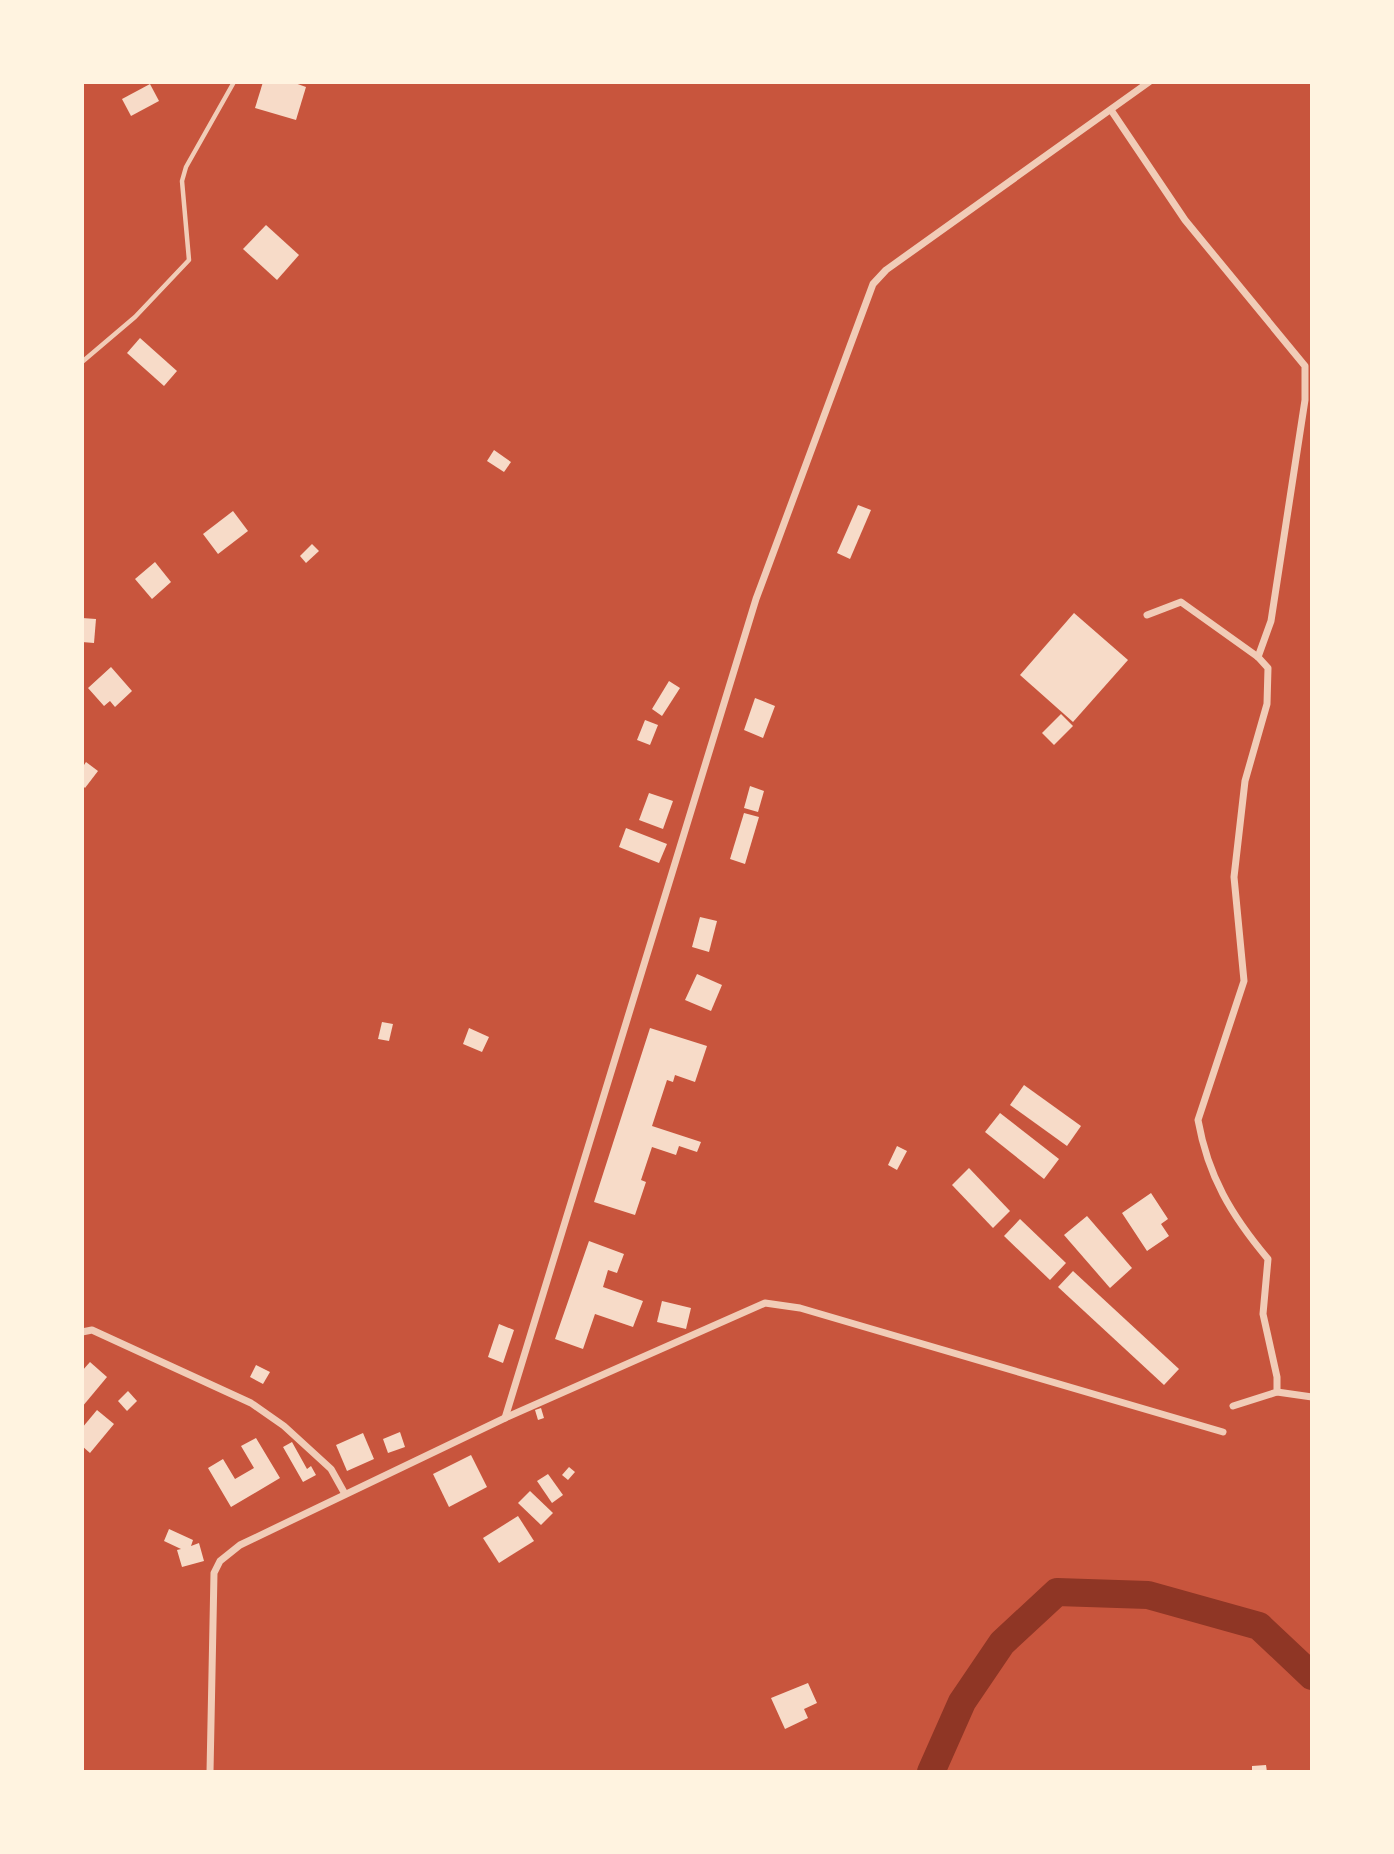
<svg xmlns="http://www.w3.org/2000/svg" width="1394" height="1854" font-family="Ubuntu,sans-serif">
<style>
.lines{fill:none;stroke-linecap:round;stroke-linejoin:round}
.river{stroke:#8f3625;stroke-width:28}
.building{fill:#f7dbc8}
.service{stroke:#f1ccb7;stroke-width:4.5}
.minor{stroke:#f1ccb7;stroke-width:7}
</style>
<rect width="100%" height="100%" fill="#c8553d"/>
<g class="lines">
<polyline class="river" points="931,1772 962,1702 1002,1643 1057,1592 1148,1595 1259,1626 1312,1676"/>
</g>
<g class="building">
<polygon points="263,82 292,82 306,87 296,120 255,108"/>
<polygon points="150,84 159,101 131,116 122,99"/>
<polygon points="266,225 299,255 277,280 243,249"/>
<polygon points="140,338 177,371 164,386 127,353"/>
<polygon points="494,450 511,462 504,472 487,461"/>
<polygon points="858,505 871,510 850,559 837,553"/>
<polygon points="233,511 248,531 218,554 203,534"/>
<polygon points="312,544 319,551 306,563 300,556"/>
<polygon points="155,562 171,582 152,599 135,579"/>
<polygon points="1074,613 1128,660 1073,722 1020,675"/>
<polygon points="82,618 96,619 94,643 82,642"/>
<polygon points="111,667 132,691 115,707 110,701 104,706 88,688"/>
<polygon points="669,681 680,688 662,716 652,709"/>
<polygon points="755,698 775,706 763,738 744,730"/>
<polygon points="1061,714 1073,726 1054,745 1042,733"/>
<polygon points="645,720 658,725 650,745 637,740"/>
<polygon points="86,762 98,771 85,788 82,785 82,768"/>
<polygon points="750,786 764,791 758,812 744,808"/>
<polygon points="649,793 673,801 663,829 639,820"/>
<polygon points="744,813 759,817 745,864 730,859"/>
<polygon points="626,828 667,844 659,863 619,847"/>
<polygon points="700,917 717,921 709,952 692,947"/>
<polygon points="697,974 722,985 711,1011 685,1000"/>
<polygon points="382,1022 393,1024 389,1041 378,1039"/>
<polygon points="469,1028 489,1037 482,1052 463,1044"/>
<polygon points="650,1028 707,1046 695,1082 675,1075 673,1082 667,1080 652,1126 701,1142 697,1152 679,1146 676,1155 652,1147 641,1180 646,1182 635,1215 594,1202"/>
<polygon points="1024,1085 1081,1126 1067,1146 1010,1105"/>
<polygon points="1000,1113 1059,1159 1044,1179 985,1132"/>
<polygon points="897,1146 907,1151 897,1170 888,1165"/>
<polygon points="969,1168 1010,1211 993,1228 952,1185"/>
<polygon points="1151,1193 1168,1219 1161,1224 1169,1236 1147,1251 1122,1213"/>
<polygon points="1087,1216 1132,1268 1110,1288 1064,1235"/>
<polygon points="1020,1219 1066,1263 1050,1280 1004,1236"/>
<polygon points="589,1241 624,1254 617,1273 608,1270 603,1287 643,1301 633,1327 595,1314 583,1349 555,1339"/>
<polygon points="1073,1271 1179,1369 1164,1385 1058,1287"/>
<polygon points="662,1301 691,1308 686,1329 657,1322"/>
<polygon points="499,1324 514,1330 503,1363 488,1357"/>
<polygon points="90,1362 107,1377 82,1407 82,1371"/>
<polygon points="256,1365 270,1372 263,1384 250,1377"/>
<polygon points="128,1391 137,1401 127,1411 118,1401"/>
<polygon points="541,1408 544,1418 538,1420 535,1410"/>
<polygon points="97,1410 114,1424 90,1453 82,1446 82,1428"/>
<polygon points="400,1432 405,1447 388,1453 383,1439"/>
<polygon points="363,1433 374,1459 347,1471 336,1445"/>
<polygon points="256,1438 280,1478 231,1507 208,1468 223,1459 235,1479 254,1468 241,1446"/>
<polygon points="292,1442 307,1469 311,1466 316,1475 303,1482 283,1447"/>
<polygon points="471,1455 487,1487 449,1507 433,1474"/>
<polygon points="569,1467 575,1472 568,1480 562,1475"/>
<polygon points="548,1474 563,1495 552,1503 537,1481"/>
<polygon points="530,1491 553,1513 541,1525 518,1503"/>
<polygon points="518,1516 534,1541 499,1563 483,1538"/>
<polygon points="169,1529 193,1540 191,1546 199,1543 204,1561 182,1567 177,1550 181,1549 164,1541"/>
<polygon points="808,1683 817,1703 804,1709 808,1718 785,1729 771,1698"/>
<polygon points="1266,1765 1267,1772 1252,1772 1252,1766"/>
</g>
<g class="lines">
<polyline class="service" points="82,362 135,317 189,260 182,181 186,167 234,82"/>
<g class="minor">
<polyline points="1111,110 1185,220 1305,366 1305,400 1271,621 1258,657"/>
<path d="M 1147,615 L 1181,602 L 1258,657 L 1268,668 L 1267,704 L 1245,781 L 1234,877 L 1244,981 L 1198,1120 C 1208,1176 1231,1215 1268,1259 L 1263,1314 L 1277,1377 L 1277,1392 L 1233,1406"/>
<polyline points="82,1332 92,1330 251,1403 284,1426 331,1469 345,1494"/>
<polyline points="1277,1392 1312,1397"/>
<polyline points="505,1418 756,599 873,284 886,270 1149,82"/>
<polyline points="210,1772 214,1573 220,1561 240,1545 505,1418 765,1303 800,1308 1223,1432"/>
</g>
</g>
<rect width="1394" height="1854" fill="none" stroke="#fff3e0" stroke-width="168"/>
</svg>
